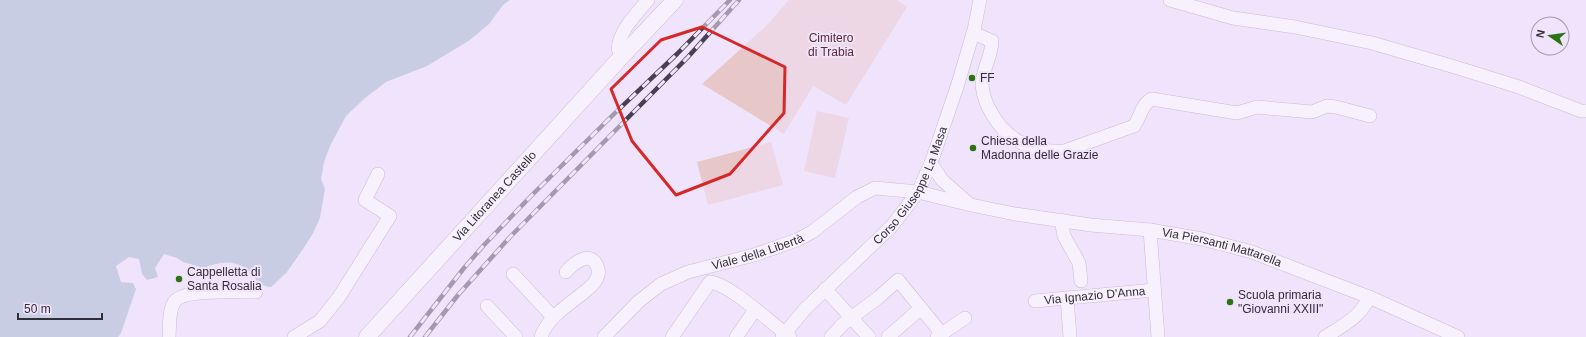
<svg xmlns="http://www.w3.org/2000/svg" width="1586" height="337" font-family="Arial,sans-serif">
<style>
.green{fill:#e8c7c8}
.water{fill:#97b2c6}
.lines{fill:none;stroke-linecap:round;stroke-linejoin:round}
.minor-casing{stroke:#998ba8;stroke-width:14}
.major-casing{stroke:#998ba8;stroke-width:17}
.minor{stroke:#fff;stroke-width:13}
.major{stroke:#fff;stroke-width:16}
.rail-casing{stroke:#47404e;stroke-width:4.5}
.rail{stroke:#f0e3fc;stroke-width:3;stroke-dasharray:9;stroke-linecap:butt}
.marked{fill:none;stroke:#d62828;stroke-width:3;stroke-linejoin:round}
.poi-dot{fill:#2d7314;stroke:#f0e3fc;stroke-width:1.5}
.labels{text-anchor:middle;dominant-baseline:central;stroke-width:4;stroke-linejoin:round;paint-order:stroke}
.park-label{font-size:12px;fill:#5b2b2f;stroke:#f0e3fc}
.poi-label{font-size:12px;fill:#332d39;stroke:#f0e3fc;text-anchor:start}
.street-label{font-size:12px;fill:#332d39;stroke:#f0e3fc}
</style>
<rect width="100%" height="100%" fill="#f0e3fc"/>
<g class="green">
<polygon points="789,0 897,0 907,7 846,105 813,86 784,134 702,84 767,25"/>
<polygon points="817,111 849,118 835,178 804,171"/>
<polygon points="771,142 783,185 708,205 697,162"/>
</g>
<path class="water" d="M 0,0 L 510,0 L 503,5 L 489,24 L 470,40 L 427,66 L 386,82 L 365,98 L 346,116 L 330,146 L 324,162 L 321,179 L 325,189 L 320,218 L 312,235 L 301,252 L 287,272 L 271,287 C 258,286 256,277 246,269 C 235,260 217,262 204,268 L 183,262 L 177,258 L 164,254 L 155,268 L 158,277 L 147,280 L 142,274 L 139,259 L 129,257 L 116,266 L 121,282 L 133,283 L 136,289 L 121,333 L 118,337 L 0,337 Z"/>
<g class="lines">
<defs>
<g id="minor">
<polyline points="1170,0 1233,18 1295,27 1372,43 1455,67 1519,87 1581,111 1586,111"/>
<path d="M 973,33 L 992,41 C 992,56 982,70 982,85 C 983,96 987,106 992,114 C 1007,141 1034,153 1064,151 L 1134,126 C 1140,118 1142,103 1152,99 L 1237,113 L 1257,107 L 1312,112 L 1327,106 L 1336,107 L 1370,116"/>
<path d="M 623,55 L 618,49 C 619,31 637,13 648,0"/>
<polyline points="931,163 942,180 968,203"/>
<polyline points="1061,220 1064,236 1079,263 1081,281"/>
<polyline points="1150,230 1158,337"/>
<polyline points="513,274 553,317"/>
<polyline points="825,289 869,337"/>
<polyline points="1067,298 1070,337"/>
<path id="s1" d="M 1035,301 L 1154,290"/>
<polyline points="487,306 516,337"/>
<path d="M 169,337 C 170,326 168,310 175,301 C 184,289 240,292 256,292"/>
<polyline points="294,337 320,321 339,297 390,216 365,200 378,174"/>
<path d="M 541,337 C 548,317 567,306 583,293 C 589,288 594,285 597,278 C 599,274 599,270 597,266 C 590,249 573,264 566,272"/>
<path id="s2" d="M 604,337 L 638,302 L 661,284 L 688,272 L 754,255 L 797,240 L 812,232 L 857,197 L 875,188 L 918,192 L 971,205 L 1015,214 L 1091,225 L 1150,230 L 1202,239 L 1252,252 L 1369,297 L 1458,337"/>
<path d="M 672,337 L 710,282 C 730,284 772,324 790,337"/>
<polyline points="736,337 755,310"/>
<path id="s3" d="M 782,337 L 805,309 L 891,227 L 918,192 L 931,163 L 957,87 L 974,30 L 980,0"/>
<polyline points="831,337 843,324 879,297 898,280 942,334"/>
<polyline points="888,337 921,308"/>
<polyline points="937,337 965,318"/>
<path d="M 1325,337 C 1342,326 1361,317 1369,297"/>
</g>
<g id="major">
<path id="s4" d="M 367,337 L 623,55 L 675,0"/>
</g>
</defs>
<use href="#minor" class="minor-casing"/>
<use href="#major" class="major-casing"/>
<use href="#minor" class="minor"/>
<use href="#major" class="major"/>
<defs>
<g id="rail">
<polyline points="410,337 464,268 484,245 533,194 615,113 677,54 730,0"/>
<polyline points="425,337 458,295 510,237 688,57 739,0"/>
</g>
</defs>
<use href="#rail" class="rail-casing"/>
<use href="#rail" class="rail"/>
</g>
<path d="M0 0H1586V337H0ZM 702,27 L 785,67 L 784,113 L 730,174 L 676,195 L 632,141 L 611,89 L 661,40 Z" fill="#f0e3fc" fill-opacity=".55" fill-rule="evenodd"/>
<path class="marked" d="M 702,27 L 785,67 L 784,113 L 730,174 L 676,195 L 632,141 L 611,89 L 661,40 Z"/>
<g class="poi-dot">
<circle cx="972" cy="78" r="4"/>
<circle cx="973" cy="148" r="4"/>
<circle cx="179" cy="279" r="4"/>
<circle cx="1230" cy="302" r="4"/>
</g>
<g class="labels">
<g class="park-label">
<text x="831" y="38">Cimitero<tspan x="831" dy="14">di Trabia</tspan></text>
</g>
<g class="poi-label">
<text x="980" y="78">FF</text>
<text x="981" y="141">Chiesa della<tspan x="981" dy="14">Madonna delle Grazie</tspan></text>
<text x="187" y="272">Cappelletta di<tspan x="187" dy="14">Santa Rosalia</tspan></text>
<text x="1238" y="295">Scuola primaria<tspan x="1238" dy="14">"Giovanni XXIII"</tspan></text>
</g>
<g class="street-label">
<text stroke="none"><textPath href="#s3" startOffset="201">Corso Giuseppe La Masa</textPath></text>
<text stroke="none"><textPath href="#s4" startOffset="190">Via Litoranea Castello</textPath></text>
<text stroke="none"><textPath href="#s2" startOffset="668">Via Piersanti Mattarella</textPath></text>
<text stroke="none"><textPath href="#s2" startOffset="180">Viale della Libertà</textPath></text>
<text stroke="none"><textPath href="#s1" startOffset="60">Via Ignazio D'Anna</textPath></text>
</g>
</g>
<g transform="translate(1550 36) rotate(283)"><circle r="19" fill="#f0e3fc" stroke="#a49aae"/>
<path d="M0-3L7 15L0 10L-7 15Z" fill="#2d7314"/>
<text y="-6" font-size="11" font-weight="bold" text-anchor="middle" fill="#332d39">N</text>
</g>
<path d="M18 313v6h84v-6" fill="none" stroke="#332d39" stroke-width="2"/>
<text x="24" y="313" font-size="12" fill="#332d39" stroke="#f0e3fc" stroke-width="3" paint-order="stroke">50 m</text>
</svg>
